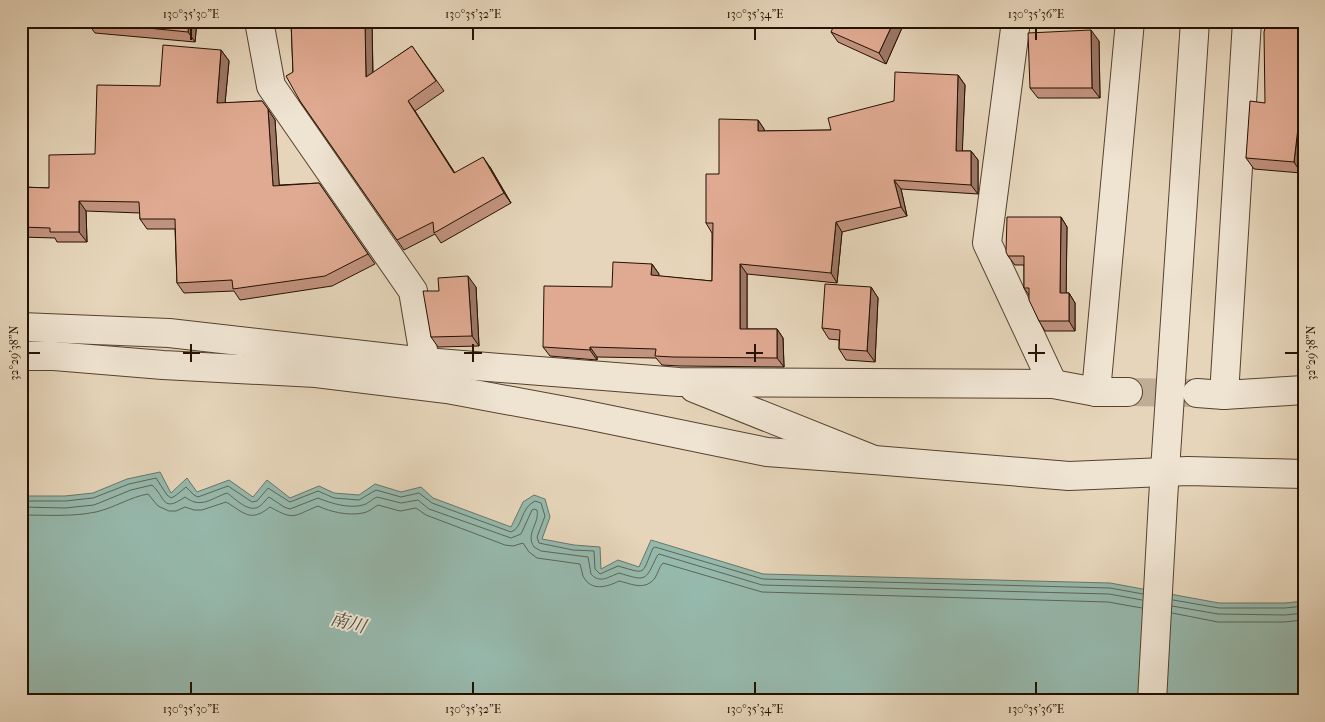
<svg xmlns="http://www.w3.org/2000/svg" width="1325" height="722" font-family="'IM FELL French Canon','Noto Serif JP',serif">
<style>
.water{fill:#96b9ad;stroke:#687668}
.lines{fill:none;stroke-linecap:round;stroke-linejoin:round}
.shore{stroke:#5d6556;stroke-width:1}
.minor-tunnel{stroke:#bfae95;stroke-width:28;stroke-dasharray:28 14;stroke-linecap:butt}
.minor-casing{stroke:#54422e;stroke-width:30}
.minor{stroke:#efe4d2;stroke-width:28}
.wall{fill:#c1927e;stroke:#241100}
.shaded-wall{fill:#9d7766;stroke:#241100}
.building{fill:#e0aa92;stroke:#241100}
.ticks{fill:none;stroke:#241100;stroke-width:2}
.labels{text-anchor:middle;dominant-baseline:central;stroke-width:4;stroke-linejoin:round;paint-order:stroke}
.water-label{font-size:18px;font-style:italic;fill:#4c4c3d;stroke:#efe4d2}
.neatline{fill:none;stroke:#241100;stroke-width:2}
.ticks-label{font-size:12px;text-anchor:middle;fill:#241100}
</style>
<rect width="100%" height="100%" fill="#e6d5ba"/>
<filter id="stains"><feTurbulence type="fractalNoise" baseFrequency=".004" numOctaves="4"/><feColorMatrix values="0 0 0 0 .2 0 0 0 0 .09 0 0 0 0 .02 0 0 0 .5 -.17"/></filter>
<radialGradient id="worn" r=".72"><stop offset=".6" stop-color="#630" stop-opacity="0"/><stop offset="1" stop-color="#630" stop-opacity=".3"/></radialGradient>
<polygon class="water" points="160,472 171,493 187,478 197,492 229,480 253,497 267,480 290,498 319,486 334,493 359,495 375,484 401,492 421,487 433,498 511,527 523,502 534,495 545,499 550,517 542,539 574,545 600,547 601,569 618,560 639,567 651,540 763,574 1110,583 1219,603 1285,603 1304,601 1304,701 21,701 21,496 65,496 93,493 127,479"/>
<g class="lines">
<g class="shore">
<path d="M 21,501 L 65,501 L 93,498 L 129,484 L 156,478 L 167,495 L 171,498 L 175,496 L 186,487 L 194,495 L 198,497 L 228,486 L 252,502 L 257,501 L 268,488 L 290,502 L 318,491 L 334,498 L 359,500 L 376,490 L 401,497 L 419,493 L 432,503 L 511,532 C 523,528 520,508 535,501 L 541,503 L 545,516 L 537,537 L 539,543 L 573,550 L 594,551 L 595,569 L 600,574 L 618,566 C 647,574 641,576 653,548 L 655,547 L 763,579 L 1110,588 L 1143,594"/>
<path d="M 21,507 L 65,508 L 94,505 L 131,490 L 152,485 C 166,498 162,513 185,497 C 201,509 210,499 227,493 C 236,499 249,514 260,506 C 264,503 266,499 269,497 L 284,507 L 290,509 L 318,498 C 330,503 349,509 363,505 C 368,504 372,499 377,497 L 401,503 L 418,500 L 429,509 L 511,538 L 521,534 L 532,510 L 534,509 L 537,510 C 540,523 525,534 534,547 L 541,551 L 588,557 L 591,574 C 600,584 608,577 619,573 C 646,581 645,582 657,556 L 659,554 L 762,585 L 1109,594 L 1142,600"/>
<path d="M 21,515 C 46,515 72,517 96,512 C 114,508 130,497 148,494 L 158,506 L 169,511 L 176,511 L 185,507 L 194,510 L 202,510 L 226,502 C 245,513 250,523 270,507 C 295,521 293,516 318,506 C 331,512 348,516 363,513 C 369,512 373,508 378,505 L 400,511 L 416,508 L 426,515 L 505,545 L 513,546 L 523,543 L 529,552 L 537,558 L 580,564 C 581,568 582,572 583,576 C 591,592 607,587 619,581 C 632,584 645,591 655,578 C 658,573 659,567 663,563 L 762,592 L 1108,602 L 1142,608"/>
<polyline points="1173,600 1219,608 1285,608 1304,606"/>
<polyline points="1172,606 1218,614 1285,615 1304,613"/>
<polyline points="1172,613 1218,622 1284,622 1304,620"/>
</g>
<polyline class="minor-tunnel" points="1128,392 1193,393"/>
<defs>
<g id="minor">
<polyline points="259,21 271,86 413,291 425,362"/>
<polyline points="1016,21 987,243 1053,384"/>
<polyline points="21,327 169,333 425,362 679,382 1053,384 1096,392 1128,392"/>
<polyline points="21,356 54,356 163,365 316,373 447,389 582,414 767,452 874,460"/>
<polyline points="694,388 874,460 1069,476 1188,471 1304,474"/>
<polyline points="1096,392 1130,21"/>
<polyline points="1197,393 1224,395 1304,390"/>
<polyline points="1224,395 1247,21"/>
<polyline points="1152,701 1163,500 1195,21"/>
</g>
</defs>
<use href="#minor" class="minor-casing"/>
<use href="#minor" class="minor"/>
</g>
<g class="wall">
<polygon points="197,21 195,42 95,33 87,22"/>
<polygon points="291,21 372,21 373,73 412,46 444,91 415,111 455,173 490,167 511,203 441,243 435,234 404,250 300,101 293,72"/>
<polygon points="905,21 886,64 838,42 831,32"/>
<polygon points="1099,41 1100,98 1038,98 1030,88"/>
<polygon points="221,50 229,61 225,103 262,101 275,120 279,185 319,183 375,264 332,286 240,300 234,291 184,293 177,283 175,229 147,229 140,219 140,213 86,211 87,242 57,242 55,238 21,237 21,187 49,188 95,154 160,86"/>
<polygon points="958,75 965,85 962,151 971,151 978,160 978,194 901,189 907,216 842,232 837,283 747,274 747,329 777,329 783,338 784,367 680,366 662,365 656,358 597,357 597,360 550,356 543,347 612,287 652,264 659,274 658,276 712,281 712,233 706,223 719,174 758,120 764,129 764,131 831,130 894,101"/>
<polygon points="1265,103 1301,173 1254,169 1246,158"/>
<polygon points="1061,217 1067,227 1066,293 1069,293 1075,303 1075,331 1045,331 1039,321 1029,295 1024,288 1024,265 1015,265 1008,256"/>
<polygon points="476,287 479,346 438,347 431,337 439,291"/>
<polygon points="871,287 878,298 875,362 846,360 839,349 839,340 829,339 822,328"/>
</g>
<g class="shaded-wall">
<polygon points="21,21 25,21 21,74"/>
<polygon points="189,21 197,21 195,42 188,32"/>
<polygon points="365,21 372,21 373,88 366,77"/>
<polygon points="894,21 905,21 886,64 879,53"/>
<polygon points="1091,30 1099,41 1100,98 1092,88"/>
<polygon points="221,50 229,61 224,114 217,103"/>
<polygon points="958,75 965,85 962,160 956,151"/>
<polygon points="1304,77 1304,153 1301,173 1294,162"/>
<polygon points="408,101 415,111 461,183 454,173"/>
<polygon points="268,109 275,120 280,196 273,186"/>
<polygon points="758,120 764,129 764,140 758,131"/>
<polygon points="971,151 978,160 978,194 971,185"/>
<polygon points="483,157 490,167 511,203 504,193"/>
<polygon points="894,180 901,189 907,216 901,207"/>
<polygon points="79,201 86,211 87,242 79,232"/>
<polygon points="1061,217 1067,227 1066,303 1060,293"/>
<polygon points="836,222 842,232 837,283 831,273"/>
<polygon points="652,264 659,274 658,285 651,275"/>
<polygon points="740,264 747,274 747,339 740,329"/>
<polygon points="468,276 476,287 479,346 472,336"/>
<polygon points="871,287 878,298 875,362 867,351"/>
<polygon points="1069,293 1075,303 1075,331 1069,321"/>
<polygon points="777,329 783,338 784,367 777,358"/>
<polygon points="590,347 597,357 597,360 590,350"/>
</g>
<g class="building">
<polygon points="88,21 189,21 188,32 87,22"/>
<polygon points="291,21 365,21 366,77 412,46 436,81 408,101 454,173 483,157 504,193 434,233 433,222 397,240 300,101 286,76 293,72"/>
<polygon points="836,21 894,21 879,53 831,32"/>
<polygon points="1267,21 1304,21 1304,77 1294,162 1246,158 1250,101 1265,103 1264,32"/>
<polygon points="1091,30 1092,88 1030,88 1028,33"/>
<polygon points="163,45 221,50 217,103 262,101 268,109 273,186 319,183 368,254 325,276 233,289 232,280 177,283 175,219 140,219 139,202 79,201 79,232 50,232 50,228 21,227 21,187 49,188 49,155 95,154 97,85 160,86"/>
<polygon points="895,72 958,75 956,151 971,151 971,185 894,180 901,207 836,222 831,273 740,264 740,329 777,329 777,358 673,357 655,356 656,349 590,347 590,350 543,347 544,286 612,287 613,262 652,264 651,275 712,281 713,223 706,223 706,174 719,174 719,119 758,120 758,131 831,130 828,118 894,101"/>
<polygon points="1007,217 1061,217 1060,293 1069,293 1069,321 1039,321 1029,300 1029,288 1024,288 1024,256 1008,256 1006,252"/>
<polygon points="468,276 472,336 431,337 423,291 439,291 438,278"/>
<polygon points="825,284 871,287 867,351 839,349 840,330 822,328"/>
</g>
<path class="ticks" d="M 191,28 L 191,40M 473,28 L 473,40M 755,28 L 755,40M 1036,28 L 1036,40M 191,344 L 191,362M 473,344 L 473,362M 755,344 L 755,362M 1036,344 L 1036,362M 28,353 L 40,353M 183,353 L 200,353M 464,353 L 482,353M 746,353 L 763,353M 1028,353 L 1045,353M 1285,353 L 1298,353M 191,682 L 191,694M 473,682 L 473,694M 755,682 L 755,694M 1036,682 L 1036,694"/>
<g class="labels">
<g class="water-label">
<text transform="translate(348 623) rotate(15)">南川</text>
</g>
</g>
<rect width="1325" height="722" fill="none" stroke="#e6d5ba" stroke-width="55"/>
<rect x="28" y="28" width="1270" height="666" class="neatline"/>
<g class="ticks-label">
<text x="191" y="18">130°35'30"E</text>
<text x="473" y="18">130°35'32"E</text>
<text x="755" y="18">130°35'34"E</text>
<text x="1036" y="18">130°35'36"E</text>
<text transform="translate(14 353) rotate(-90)" y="4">32°29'38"N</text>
<text transform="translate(1311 353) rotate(-90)" y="4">32°29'38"N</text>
<text x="191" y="713">130°35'30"E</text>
<text x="473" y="713">130°35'32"E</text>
<text x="755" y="713">130°35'34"E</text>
<text x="1036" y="713">130°35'36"E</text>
</g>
<rect width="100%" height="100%" filter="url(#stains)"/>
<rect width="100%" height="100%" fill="url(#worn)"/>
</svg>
